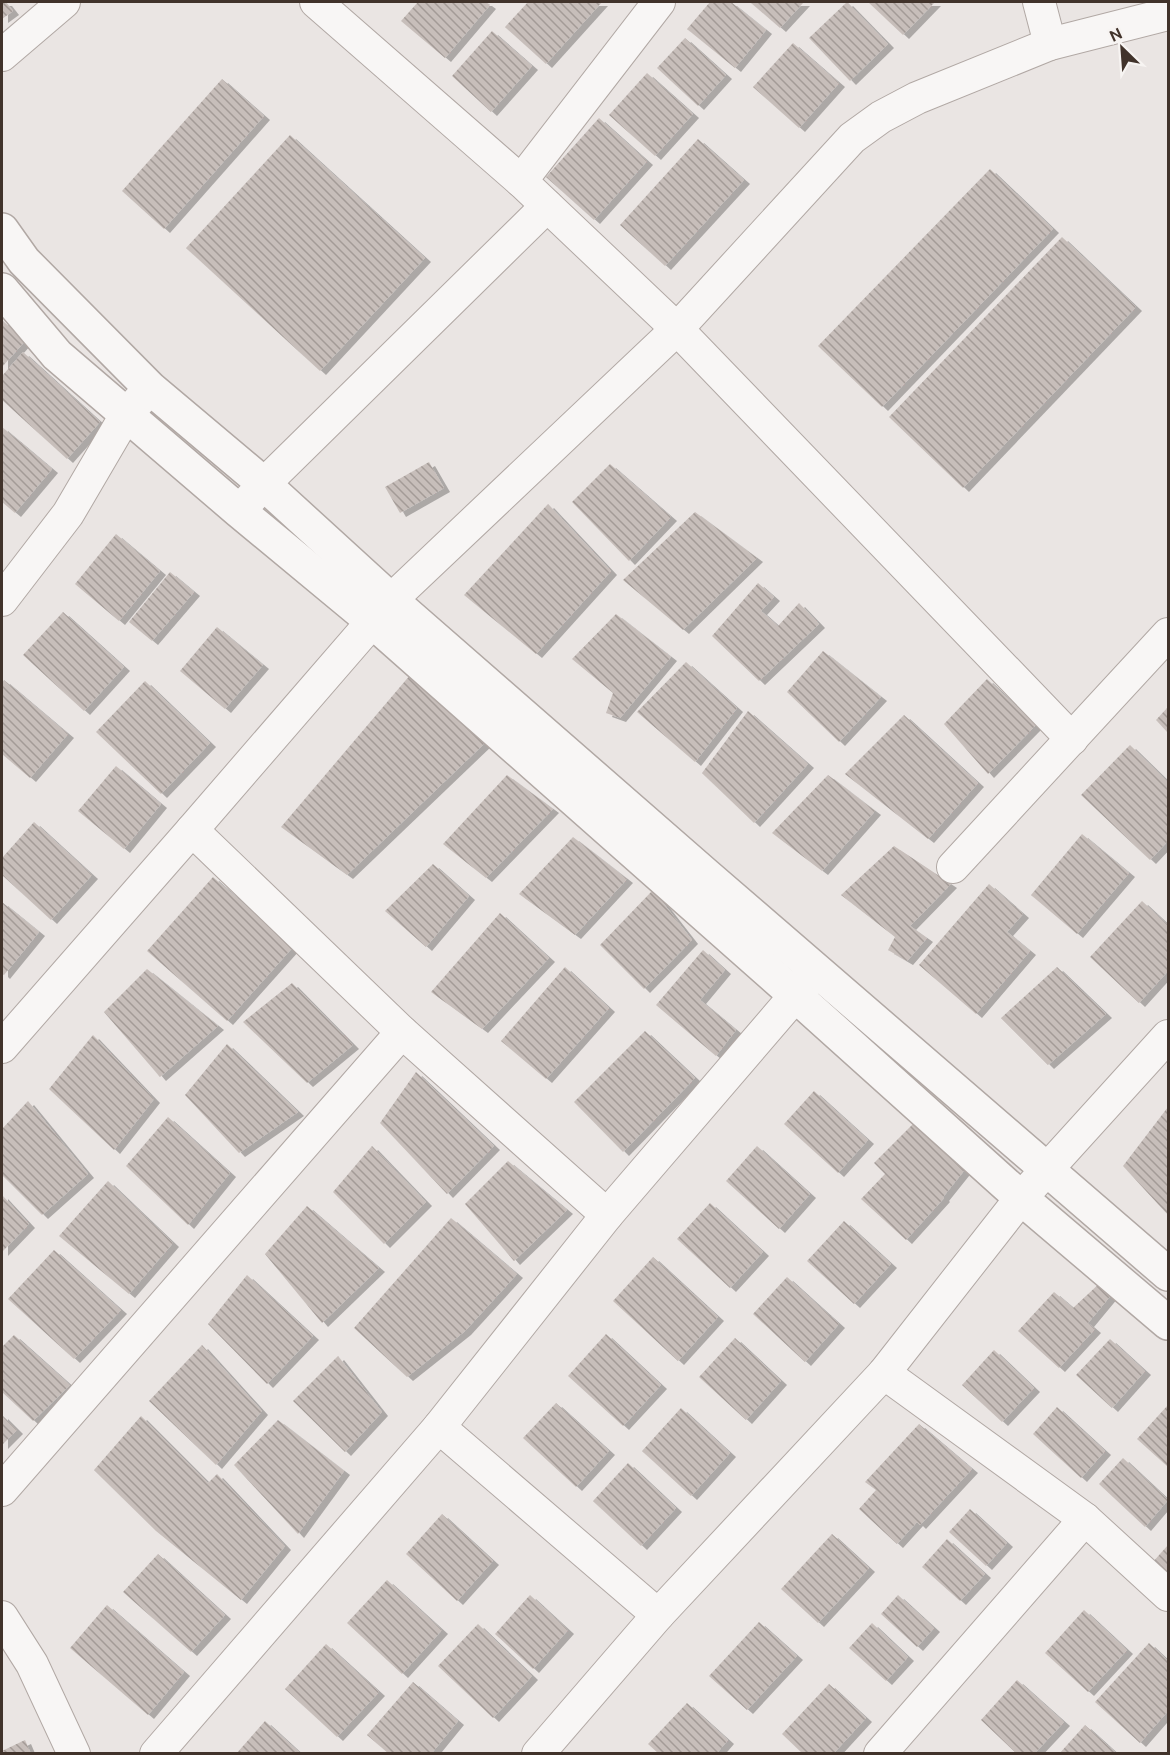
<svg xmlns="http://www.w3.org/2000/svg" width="1170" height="1755" font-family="Ubuntu,sans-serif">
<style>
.building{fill:url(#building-back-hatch);filter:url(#shadow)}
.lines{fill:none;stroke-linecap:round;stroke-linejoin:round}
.minor-casing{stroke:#b1a8a4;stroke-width:34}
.tertiary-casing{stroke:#b1a8a4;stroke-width:36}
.minor{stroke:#f8f6f5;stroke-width:32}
.tertiary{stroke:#f8f6f5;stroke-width:33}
</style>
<defs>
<pattern id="building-back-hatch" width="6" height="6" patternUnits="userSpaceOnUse" patternTransform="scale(1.5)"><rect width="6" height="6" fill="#c7beba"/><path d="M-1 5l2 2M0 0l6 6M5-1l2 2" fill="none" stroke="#a39b97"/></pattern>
<filter id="shadow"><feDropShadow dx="6" dy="4" stdDeviation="0" flood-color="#0004"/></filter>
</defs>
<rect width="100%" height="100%" fill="#eae5e3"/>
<g class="building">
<polygon points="2,2 6,2 13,11 2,19"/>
<polygon points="418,2 486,2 490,5 445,58 401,21"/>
<polygon points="528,2 602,2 546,64 505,27"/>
<polygon points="710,2 731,2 766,30 735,68 687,29"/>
<polygon points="750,2 804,2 780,28"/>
<polygon points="847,2 888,44 850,81 809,38"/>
<polygon points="868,2 935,2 903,35"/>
<polygon points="492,31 532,66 491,112 452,76"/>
<polygon points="685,38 726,75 698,106 657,68"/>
<polygon points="793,43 839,83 799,128 753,87"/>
<polygon points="647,73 693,114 655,156 609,115"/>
<polygon points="222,79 264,116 164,229 122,191"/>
<polygon points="599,118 647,161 594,220 546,177"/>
<polygon points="290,135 425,258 320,371 186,248"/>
<polygon points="698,139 744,180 665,266 620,225"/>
<polygon points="990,169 1053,229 882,407 818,346"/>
<polygon points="1062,237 1136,307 963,488 889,417"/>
<polygon points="2,320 25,341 2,367"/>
<polygon points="23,352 100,422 67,459 2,400 2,376"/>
<polygon points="2,427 52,469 15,513 2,502"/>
<polygon points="429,462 444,488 400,513 385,487"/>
<polygon points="610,464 671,517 629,561 572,502"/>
<polygon points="548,504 611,571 536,654 464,595"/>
<polygon points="695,512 757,558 683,630 623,580"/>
<polygon points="116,534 160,571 119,621 75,584"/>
<polygon points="170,572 194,592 152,641 129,622"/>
<polygon points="758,583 774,597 761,611 778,626 799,603 819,624 759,681 712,636"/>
<polygon points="63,612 124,667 84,711 23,655"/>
<polygon points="616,614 671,657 620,718 606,713 613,693 572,659"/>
<polygon points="217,627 263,665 225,709 180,671"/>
<polygon points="823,651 881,697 839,742 787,692"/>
<polygon points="686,662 737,708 695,762 637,712"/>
<polygon points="411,674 488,740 347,875 281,827"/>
<polygon points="987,679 1036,725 988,774 944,724"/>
<polygon points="4,680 68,734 30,778 2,754 2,683"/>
<polygon points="145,681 210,743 161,794 96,732"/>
<polygon points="1168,707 1168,733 1156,720"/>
<polygon points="748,711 808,764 754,823 702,773"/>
<polygon points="904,715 978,783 928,839 845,774"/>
<polygon points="1130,745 1168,782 1168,841 1150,860 1081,795"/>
<polygon points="116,766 161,804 124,849 78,811"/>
<polygon points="507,775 553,809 486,878 443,844"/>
<polygon points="828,775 875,811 822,871 772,833"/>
<polygon points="34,822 92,875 51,920 2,875 2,858"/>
<polygon points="1082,834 1129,873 1077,934 1031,895"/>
<polygon points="573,837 627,879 575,935 519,894"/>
<polygon points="894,846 951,884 910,926 927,938 907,961 888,950 895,937 841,895"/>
<polygon points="433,864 469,896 426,947 385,911"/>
<polygon points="213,877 293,947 227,1021 147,951"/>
<polygon points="989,884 1023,914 1007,932 1030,951 976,1014 919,965"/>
<polygon points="653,890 692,940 644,989 600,945"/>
<polygon points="1142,901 1168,925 1168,971 1139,1003 1090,957"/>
<polygon points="2,902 39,932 4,975 2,973"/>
<polygon points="500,913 549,958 482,1029 431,992"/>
<polygon points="703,950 725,970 700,1000 736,1030 716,1056 656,1005"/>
<polygon points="565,967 609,1008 546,1079 501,1041"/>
<polygon points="1057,967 1106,1014 1048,1065 1001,1018"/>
<polygon points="147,969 218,1026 160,1077 104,1012"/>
<polygon points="292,983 353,1045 307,1083 243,1022"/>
<polygon points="645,1031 695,1078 623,1152 574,1102"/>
<polygon points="93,1035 154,1099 114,1150 49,1089"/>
<polygon points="227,1044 298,1112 239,1153 185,1095"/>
<polygon points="416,1072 494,1146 447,1194 380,1123"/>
<polygon points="814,1091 868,1140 838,1173 784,1124"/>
<polygon points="28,1101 88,1174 42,1215 2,1175 2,1129"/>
<polygon points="1168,1107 1168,1215 1123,1166"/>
<polygon points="168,1117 230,1173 188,1225 126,1166"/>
<polygon points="914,1123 967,1167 943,1197 944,1198 906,1240 861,1199 885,1174 874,1163"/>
<polygon points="372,1146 426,1202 384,1244 333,1192"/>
<polygon points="757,1146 810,1194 779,1229 726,1181"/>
<polygon points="508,1161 567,1210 514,1261 465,1204"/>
<polygon points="108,1181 173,1243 129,1294 59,1236"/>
<polygon points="2,1195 29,1224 2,1252"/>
<polygon points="710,1203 763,1252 730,1288 677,1239"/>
<polygon points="307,1206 379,1268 322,1323 265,1254"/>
<polygon points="451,1218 517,1274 465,1331 407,1377 354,1328"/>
<polygon points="844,1221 891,1264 854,1304 807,1261"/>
<polygon points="54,1250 121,1310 74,1359 8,1299"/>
<polygon points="653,1257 718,1317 678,1361 613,1301"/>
<polygon points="247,1275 313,1336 267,1384 208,1324"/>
<polygon points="787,1277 839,1324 805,1362 753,1314"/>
<polygon points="1101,1282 1117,1288 1088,1323 1095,1329 1059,1368 1018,1331 1054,1292 1073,1308"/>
<polygon points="606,1334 661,1385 623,1426 568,1376"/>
<polygon points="14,1335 70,1385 33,1421 2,1392 2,1347"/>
<polygon points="735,1338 781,1381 746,1420 699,1377"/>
<polygon points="1110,1339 1145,1371 1112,1408 1076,1375"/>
<polygon points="202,1345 262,1411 216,1465 149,1401"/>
<polygon points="994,1350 1034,1388 1002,1422 962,1385"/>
<polygon points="338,1356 382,1412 345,1452 293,1401"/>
<polygon points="556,1403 609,1451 576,1487 523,1438"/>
<polygon points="1168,1405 1168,1467 1137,1439"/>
<polygon points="1057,1407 1105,1451 1081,1478 1033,1434"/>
<polygon points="681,1408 730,1453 691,1496 642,1451"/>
<polygon points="2,1415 17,1430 2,1445"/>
<polygon points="141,1416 208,1483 217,1474 285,1546 241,1600 156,1531 94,1470"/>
<polygon points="278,1420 344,1471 298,1534 234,1465"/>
<polygon points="919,1424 972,1469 920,1525 917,1522 897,1544 859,1509 876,1490 865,1482"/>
<polygon points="1123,1458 1168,1500 1145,1527 1099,1484"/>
<polygon points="628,1463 676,1508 641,1546 593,1501"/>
<polygon points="970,1509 1007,1543 986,1566 949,1532"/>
<polygon points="442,1514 493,1561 457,1601 406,1554"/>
<polygon points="832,1534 869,1568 818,1623 781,1589"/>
<polygon points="947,1539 985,1574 960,1601 922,1567"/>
<polygon points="1168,1545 1168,1578 1152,1563"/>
<polygon points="158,1554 225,1615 191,1652 123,1592"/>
<polygon points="387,1580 442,1630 402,1674 347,1623"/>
<polygon points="530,1595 568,1630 533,1669 495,1634"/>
<polygon points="898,1595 934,1628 917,1647 881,1614"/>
<polygon points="107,1605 184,1672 148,1715 70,1648"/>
<polygon points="1084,1610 1127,1650 1088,1692 1045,1653"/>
<polygon points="759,1622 797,1656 747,1710 709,1676"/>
<polygon points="872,1623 908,1657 886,1681 849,1648"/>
<polygon points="478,1624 532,1676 493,1718 438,1666"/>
<polygon points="1149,1643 1168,1661 1168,1711 1140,1743 1095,1702"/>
<polygon points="326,1644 379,1692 337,1737 285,1689"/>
<polygon points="1017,1680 1064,1722 1034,1754 1017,1754 981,1720"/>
<polygon points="413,1682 458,1721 431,1754 389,1754 367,1735"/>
<polygon points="829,1684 866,1718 833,1754 803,1754 782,1734"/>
<polygon points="687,1703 728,1740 716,1754 659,1754 648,1744"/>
<polygon points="265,1721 301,1754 236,1754"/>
<polygon points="1085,1725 1117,1754 1059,1754"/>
<polygon points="25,1740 31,1754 2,1754 2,1751"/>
</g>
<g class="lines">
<defs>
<g id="minor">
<polyline points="316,2 521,181 677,329 1072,739"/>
<polyline points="1039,2 1050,44"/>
<polyline points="2,55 64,2"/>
<polyline points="521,181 659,2"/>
<polyline points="239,511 264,484 547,206"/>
<polyline points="2,600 68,514 126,415 150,388"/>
<polyline points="192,830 402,1032 607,1215"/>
<polyline points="953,867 1168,634"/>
<polyline points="2,1047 192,830 391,600 677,329 852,138 881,117 917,98 1050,44 1168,14"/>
<polyline points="884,1373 1085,1519 1168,1595"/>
<polyline points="439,1427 658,1615"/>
<polyline points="2,1490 402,1032"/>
<polyline points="2,1617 32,1664 74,1754"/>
<polyline points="156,1754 439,1427 607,1215 813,975"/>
<polyline points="538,1754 658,1615 884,1373 1021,1198 1168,1036"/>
<polyline points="880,1754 1085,1519"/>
</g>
<g id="tertiary">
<polyline points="2,230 24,261 150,388 264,484 391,600 706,875 1168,1274"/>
<polyline points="2,290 57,355 239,511 373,622 795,995 1021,1198 1168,1323"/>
</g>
</defs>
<use href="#minor" class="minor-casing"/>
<use href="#tertiary" class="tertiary-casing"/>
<use href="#minor" class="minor"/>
<use href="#tertiary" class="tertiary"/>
</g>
<rect width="1170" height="1755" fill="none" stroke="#41332b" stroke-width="6"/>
<g transform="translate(1122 48) rotate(335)" stroke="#f7f4f2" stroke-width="4.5" paint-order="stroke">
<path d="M0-4.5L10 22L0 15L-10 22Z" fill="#41332b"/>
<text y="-9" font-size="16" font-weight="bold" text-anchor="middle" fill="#41332b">N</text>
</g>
</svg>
